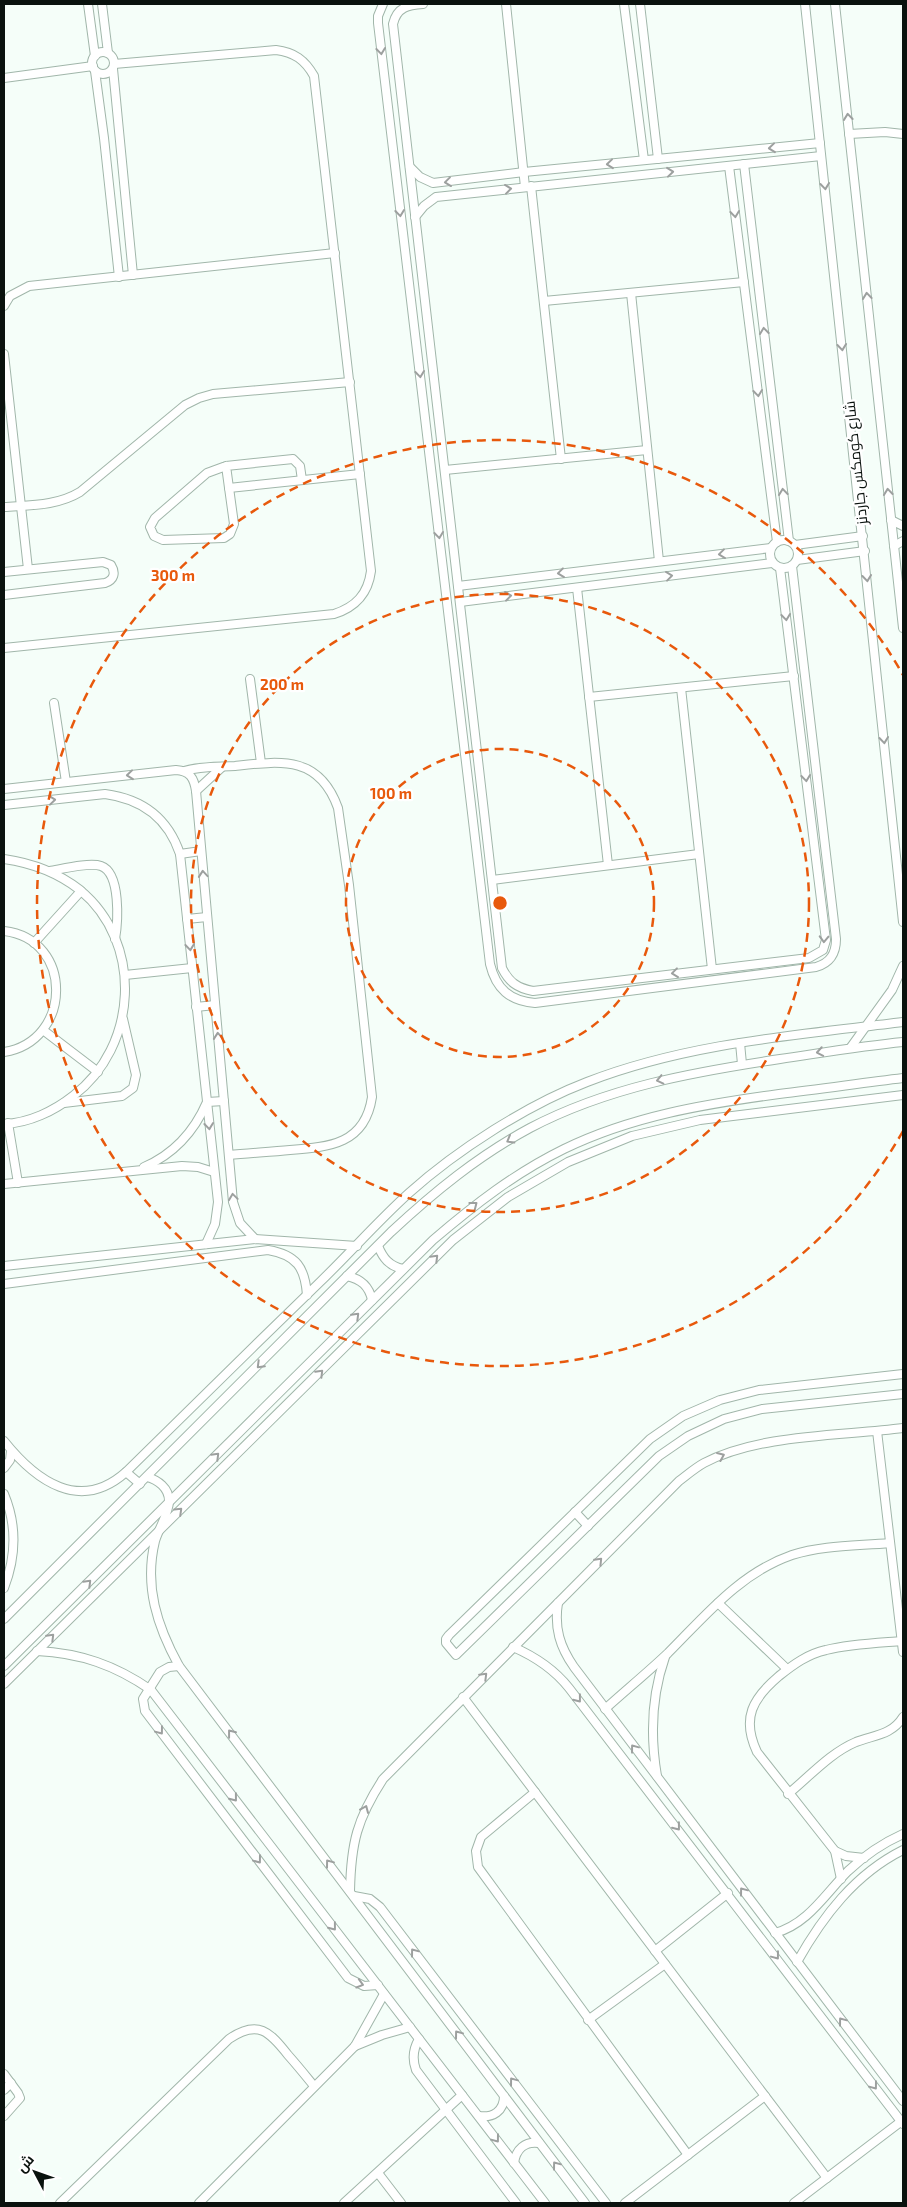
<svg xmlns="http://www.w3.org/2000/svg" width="907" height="2207" font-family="'Exo 2',Cairo,sans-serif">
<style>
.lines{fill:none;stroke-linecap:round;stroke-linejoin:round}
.minor-casing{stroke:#a1b6aa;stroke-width:10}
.minor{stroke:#fff;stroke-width:8}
.oneway{stroke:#9da09f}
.ring{fill:none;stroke:#e8590c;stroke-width:2.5;stroke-dasharray:9 6}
.labels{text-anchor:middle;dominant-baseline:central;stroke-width:4.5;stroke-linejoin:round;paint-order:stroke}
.street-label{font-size:15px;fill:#0a120e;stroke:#fff}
.centre{fill:#e8590c;stroke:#fff;stroke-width:2.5}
.ring-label{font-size:15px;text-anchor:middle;font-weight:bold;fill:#e8590c;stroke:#fff;stroke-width:4.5;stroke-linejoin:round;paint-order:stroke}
</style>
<rect width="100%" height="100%" fill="#f5fef9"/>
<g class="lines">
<defs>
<g id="minor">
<polyline points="88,4 95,56"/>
<polyline points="102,4 108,53"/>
<path d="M 383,4 L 378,16 L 378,23 L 490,964 C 496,989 510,1001 535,1003 L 816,967 C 830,963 836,954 836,939 L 792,566"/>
<path d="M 423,4 C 408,5 397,7 393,24 L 502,968 C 509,982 517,988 533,991 L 809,958 L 823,950 L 826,940 L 780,568"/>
<polyline points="506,4 525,187"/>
<polyline points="624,4 644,160"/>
<polyline points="640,4 658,159"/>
<polyline points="805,4 903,922"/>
<polyline points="835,4 903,628"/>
<circle cx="103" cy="63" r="11"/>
<polyline points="113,69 133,275"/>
<polyline points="95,71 104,138 119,277"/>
<polyline points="4,78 93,66"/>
<polyline points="849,134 885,132 903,134"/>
<polyline points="744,164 789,541"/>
<polyline points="729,166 777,542"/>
<polyline points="410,167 420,177 433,183 524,172 820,143"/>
<polyline points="531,186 561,459"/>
<polyline points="415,217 424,206 436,197 821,156"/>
<polyline points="631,293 659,561"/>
<polyline points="544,301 744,282"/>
<polyline points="4,306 10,296 29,286 335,253"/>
<polyline points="4,354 28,569"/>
<polyline points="226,466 207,473 155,518 150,527 154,536 163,540 224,538 230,534 234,524 226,466 293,459 300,466 302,480"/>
<polyline points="445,470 647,450"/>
<polyline points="229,488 360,474"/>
<path d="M 4,507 C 30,505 57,506 80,492 L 185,405 L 199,398 L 213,394 L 350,382"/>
<polyline points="891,520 903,526"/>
<circle cx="784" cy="554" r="14"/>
<polyline points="795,545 863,536"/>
<polyline points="894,546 903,541"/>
<polyline points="797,560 865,551"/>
<path d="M 4,572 L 103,562 L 111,565 C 116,573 114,580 105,583 L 4,595"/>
<polyline points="458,586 771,548"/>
<polyline points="577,588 608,865"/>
<polyline points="460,602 772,563"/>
<path d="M 4,648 L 334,614 C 356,607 368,594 371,571 L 314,76 C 305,60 294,52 276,50 L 114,64"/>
<polyline points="250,679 261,763"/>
<polyline points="681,688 712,969"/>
<polyline points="589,697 794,676"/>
<polyline points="54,703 66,782"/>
<path d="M 184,771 C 201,766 217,767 235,766 C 281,761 319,755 338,808 L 349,885 L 372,1097 C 365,1144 330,1147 290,1150 C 270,1152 249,1153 229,1155"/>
<path d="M 4,789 L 176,770 C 190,771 194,778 196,791 L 233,1202 L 240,1223 L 255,1239"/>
<polyline points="196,791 222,767"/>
<path d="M 4,805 L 105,794 C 143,799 168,818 180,854 L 218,1202 L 215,1224 L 206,1244"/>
<polyline points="180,854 201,851"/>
<path d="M 4,859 C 32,863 57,872 80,890 C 144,943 138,1047 73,1096 C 54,1111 29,1123 4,1124"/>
<path d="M 50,871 C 62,869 90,862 101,866 C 121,873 118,922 115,939"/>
<polyline points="492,880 699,854"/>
<polyline points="187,919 207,917"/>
<path d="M 4,931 C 74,939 73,1041 4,1052"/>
<polyline points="34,943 81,891"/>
<polyline points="125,975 192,968"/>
<polyline points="196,1007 215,1005"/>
<polyline points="43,1030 98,1072"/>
<polyline points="740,1043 742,1064"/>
<polyline points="851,1047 892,990 903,966"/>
<polyline points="64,1103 122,1096 133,1088 136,1075 123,1019"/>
<polyline points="8,1123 18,1183"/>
<path d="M 144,1167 C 174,1154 194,1132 207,1102 L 224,1101"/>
<polyline points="4,1184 182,1166 198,1167 214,1172"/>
<path d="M 378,1246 C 383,1258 389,1266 403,1269"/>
<polyline points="4,1266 255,1239 357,1246"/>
<path d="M 347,1276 C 361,1279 369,1286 372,1300"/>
<path d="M 4,1284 L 268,1250 C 297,1255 305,1268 307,1295"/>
<polyline points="903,1374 759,1390 720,1400 683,1416 650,1439 449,1635 446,1639 446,1643 456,1655 659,1456 688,1436 724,1419 762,1409 903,1394"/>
<polyline points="877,1431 903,1652"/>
<path d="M 4,1441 C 36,1481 80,1513 126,1472 C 191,1408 255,1345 320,1282 C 350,1253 378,1221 409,1193 C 457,1150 527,1105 587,1082 C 687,1043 798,1035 903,1022"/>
<polyline points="4,1468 10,1460 11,1451"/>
<polyline points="126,1472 140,1484"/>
<path d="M 147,1477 C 158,1480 169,1488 169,1501 C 169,1513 159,1528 155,1541 C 144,1586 157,1626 179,1666 L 585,2203"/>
<path d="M 4,1494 C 17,1525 16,1557 4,1588"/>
<polyline points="575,1512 588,1526"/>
<path d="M 558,1603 C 554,1628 560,1647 574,1667 L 903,2101"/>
<polyline points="718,1603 787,1669"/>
<path d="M 4,1619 L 391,1232 C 434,1192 478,1156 530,1128 C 608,1087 694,1072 780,1059 C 821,1053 862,1046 903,1042"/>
<path d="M 513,1647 C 536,1657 554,1669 569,1688 L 903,2124"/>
<path d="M 37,1651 C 80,1653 115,1665 151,1690 L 545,2203"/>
<path d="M 4,1666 L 433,1240 C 474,1205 515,1173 564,1149 C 632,1116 705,1104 779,1094 C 821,1089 862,1083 903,1078"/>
<polyline points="179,1666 169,1667 160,1672 143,1699 145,1711 348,1978 364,1986 378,1985"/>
<polyline points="4,1684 453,1240 508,1197 568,1162 632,1136 700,1120 903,1095"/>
<polyline points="463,1697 827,2178"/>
<path d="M 605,1709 C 626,1690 648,1672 668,1653 C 706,1615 740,1573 792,1555 C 823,1545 858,1546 890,1543"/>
<path d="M 657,1776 C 650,1735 651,1697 665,1657"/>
<polyline points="535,1792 481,1837 476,1851 478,1867 688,2155"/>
<path d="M 788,1794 C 810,1776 830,1753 856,1742 C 874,1735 892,1735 903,1717"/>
<polyline points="835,1851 846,1856 864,1858"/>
<path d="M 841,1879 L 835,1851 L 757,1752 C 741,1718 753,1698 779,1676 C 794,1664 808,1654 826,1650 C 850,1644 877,1643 902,1641"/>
<path d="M 350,1891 C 351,1843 357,1819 383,1779 L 679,1481 C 687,1475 695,1468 704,1463 C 759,1434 841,1436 903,1428"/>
<polyline points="354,1896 370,1899 380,1907 606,2203"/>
<path d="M 775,1933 C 808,1924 825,1894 848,1871 C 864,1856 883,1843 903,1834"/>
<polyline points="655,1951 728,1893"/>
<path d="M 797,1962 C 823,1916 855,1874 903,1850"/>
<polyline points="588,2020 665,1964"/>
<path d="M 419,2039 C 413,2049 412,2059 416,2070 L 516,2203"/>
<polyline points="355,2046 382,2035 410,2027"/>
<polyline points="4,2074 18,2093 20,2098 4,2116"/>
<polyline points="4,2090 11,2083"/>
<path d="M 479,2116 C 493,2118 504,2111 504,2096"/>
<path d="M 514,2163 C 516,2149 525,2141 539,2143"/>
<polyline points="378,2173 401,2203"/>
<path d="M 60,2203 L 229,2039 C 258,2019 270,2032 288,2055 C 297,2065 305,2075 314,2086"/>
<polyline points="199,2203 355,2046 384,1994"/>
<polyline points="344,2203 462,2095"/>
<polyline points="625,2203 765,2096"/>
<polyline points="794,2203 903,2120"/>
</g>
</defs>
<use href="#minor" class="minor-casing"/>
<use href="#minor" class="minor"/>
</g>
<defs><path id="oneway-chevron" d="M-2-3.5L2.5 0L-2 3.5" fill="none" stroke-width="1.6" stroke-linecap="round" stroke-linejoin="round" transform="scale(1.25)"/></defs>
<g class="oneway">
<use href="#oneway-chevron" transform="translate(381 51) rotate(83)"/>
<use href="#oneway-chevron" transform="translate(848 117) rotate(-96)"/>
<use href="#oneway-chevron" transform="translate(772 148) rotate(174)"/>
<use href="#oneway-chevron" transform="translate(610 164) rotate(174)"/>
<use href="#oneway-chevron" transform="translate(670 172) rotate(-6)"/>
<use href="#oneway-chevron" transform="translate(448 182) rotate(173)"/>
<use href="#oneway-chevron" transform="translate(825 186) rotate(84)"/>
<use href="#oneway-chevron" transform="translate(508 189) rotate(-7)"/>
<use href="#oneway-chevron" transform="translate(400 213) rotate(83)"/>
<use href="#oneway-chevron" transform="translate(735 214) rotate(83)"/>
<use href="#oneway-chevron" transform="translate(867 296) rotate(-96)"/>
<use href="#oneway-chevron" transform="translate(764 331) rotate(-97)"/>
<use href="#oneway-chevron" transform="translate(842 347) rotate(84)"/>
<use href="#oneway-chevron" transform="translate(420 374) rotate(83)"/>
<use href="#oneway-chevron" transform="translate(758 393) rotate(83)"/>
<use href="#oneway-chevron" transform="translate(783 492) rotate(-97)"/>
<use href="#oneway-chevron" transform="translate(888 492) rotate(-96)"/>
<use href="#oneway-chevron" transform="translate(439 535) rotate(83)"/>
<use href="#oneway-chevron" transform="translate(722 554) rotate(173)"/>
<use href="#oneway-chevron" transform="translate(561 573) rotate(173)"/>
<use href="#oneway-chevron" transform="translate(669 576) rotate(-7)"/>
<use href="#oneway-chevron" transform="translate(867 578) rotate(84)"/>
<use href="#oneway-chevron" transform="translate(508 596) rotate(-7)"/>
<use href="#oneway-chevron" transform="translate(786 617) rotate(83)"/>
<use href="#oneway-chevron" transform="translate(884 740) rotate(84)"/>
<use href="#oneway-chevron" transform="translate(130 775) rotate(174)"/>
<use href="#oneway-chevron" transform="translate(806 778) rotate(83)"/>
<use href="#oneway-chevron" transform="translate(52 800) rotate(-6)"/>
<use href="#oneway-chevron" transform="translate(203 874) rotate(-95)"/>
<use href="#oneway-chevron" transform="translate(824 939) rotate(92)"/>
<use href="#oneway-chevron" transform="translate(190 947) rotate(84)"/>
<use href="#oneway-chevron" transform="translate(675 973) rotate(173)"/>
<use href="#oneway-chevron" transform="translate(218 1036) rotate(-95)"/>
<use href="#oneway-chevron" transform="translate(820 1052) rotate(170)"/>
<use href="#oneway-chevron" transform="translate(660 1080) rotate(167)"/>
<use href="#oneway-chevron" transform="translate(209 1126) rotate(84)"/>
<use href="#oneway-chevron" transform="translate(510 1140) rotate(150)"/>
<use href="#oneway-chevron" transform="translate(233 1197) rotate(-98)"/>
<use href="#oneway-chevron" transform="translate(474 1205) rotate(-38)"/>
<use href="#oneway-chevron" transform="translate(435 1258) rotate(-45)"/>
<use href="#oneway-chevron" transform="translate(356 1316) rotate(-45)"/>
<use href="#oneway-chevron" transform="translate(260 1365) rotate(135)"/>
<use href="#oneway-chevron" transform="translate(320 1373) rotate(-45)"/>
<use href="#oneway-chevron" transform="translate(216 1456) rotate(-45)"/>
<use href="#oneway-chevron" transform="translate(721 1456) rotate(-23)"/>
<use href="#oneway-chevron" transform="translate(179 1511) rotate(-44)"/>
<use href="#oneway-chevron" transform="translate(599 1561) rotate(-46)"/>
<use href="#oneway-chevron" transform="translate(88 1583) rotate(-45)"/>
<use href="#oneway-chevron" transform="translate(51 1637) rotate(-45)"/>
<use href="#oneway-chevron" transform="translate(484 1676) rotate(-45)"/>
<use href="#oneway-chevron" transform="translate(578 1699) rotate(52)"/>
<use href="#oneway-chevron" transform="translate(160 1731) rotate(53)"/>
<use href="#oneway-chevron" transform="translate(231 1733) rotate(-128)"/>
<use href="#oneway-chevron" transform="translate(634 1748) rotate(-127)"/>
<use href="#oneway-chevron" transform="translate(234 1798) rotate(52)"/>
<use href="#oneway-chevron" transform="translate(365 1809) rotate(-67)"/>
<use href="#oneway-chevron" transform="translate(677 1827) rotate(52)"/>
<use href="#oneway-chevron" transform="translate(258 1860) rotate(53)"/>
<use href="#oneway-chevron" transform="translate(329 1863) rotate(-127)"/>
<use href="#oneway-chevron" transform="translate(743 1891) rotate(-127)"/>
<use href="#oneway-chevron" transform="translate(333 1927) rotate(52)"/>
<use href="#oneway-chevron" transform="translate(414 1952) rotate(-127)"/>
<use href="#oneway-chevron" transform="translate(776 1956) rotate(53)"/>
<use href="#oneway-chevron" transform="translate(360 1984) rotate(16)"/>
<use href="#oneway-chevron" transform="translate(842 2021) rotate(-127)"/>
<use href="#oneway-chevron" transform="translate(458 2034) rotate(-127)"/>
<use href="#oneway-chevron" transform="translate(513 2081) rotate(-127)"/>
<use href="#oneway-chevron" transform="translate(874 2086) rotate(53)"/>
<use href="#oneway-chevron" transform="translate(496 2139) rotate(53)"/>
<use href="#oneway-chevron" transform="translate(556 2165) rotate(-127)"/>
</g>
<g class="ring">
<circle cx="500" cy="903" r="154"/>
<circle cx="500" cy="903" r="309"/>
<path d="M903 1131A463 463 0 1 1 903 675"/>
</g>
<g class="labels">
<g class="street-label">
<text transform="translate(855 463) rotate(-96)">شارع كومكس جاردنز</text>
</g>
</g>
<circle cx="500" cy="903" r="8" class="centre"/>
<g class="ring-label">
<text x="173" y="581">300 m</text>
<text x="282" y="690">200 m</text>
<text x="391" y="799">100 m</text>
</g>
<rect width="907" height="2207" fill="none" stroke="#0a120e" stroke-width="10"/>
<g transform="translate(35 2172) rotate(311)" stroke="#ffffff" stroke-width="4" paint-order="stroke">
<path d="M0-4L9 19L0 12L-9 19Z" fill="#0a120e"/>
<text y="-8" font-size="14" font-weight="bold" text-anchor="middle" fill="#0a120e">ش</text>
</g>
</svg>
